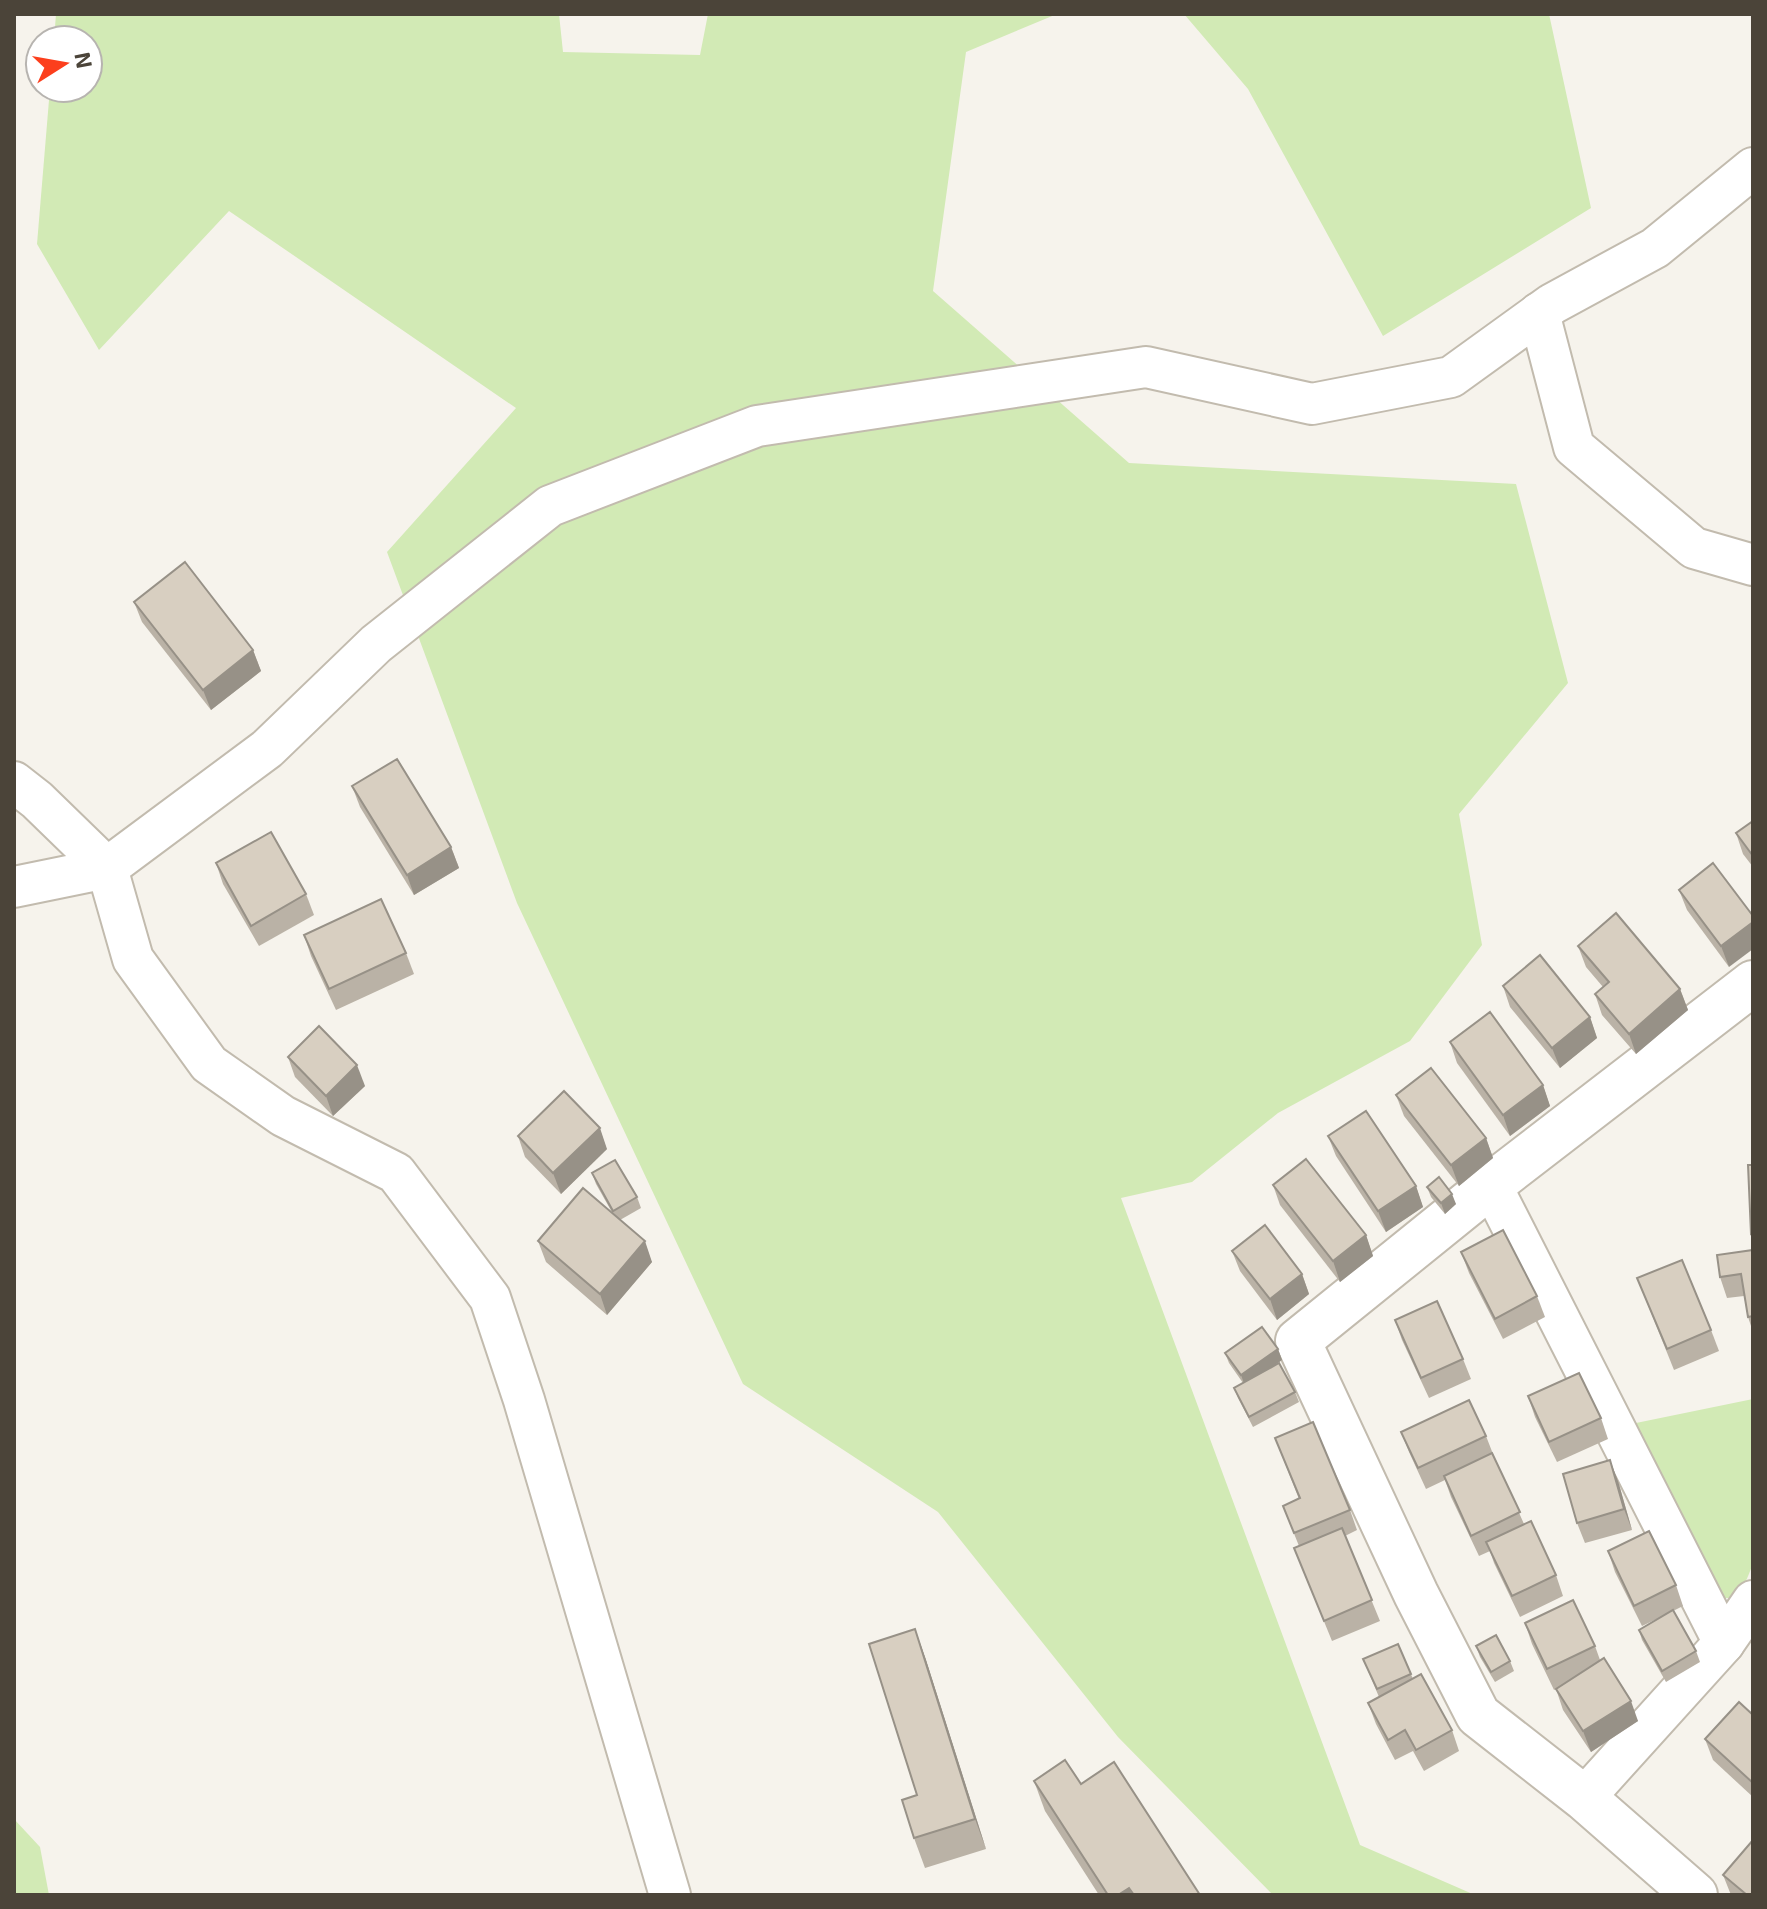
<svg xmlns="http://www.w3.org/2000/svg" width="1767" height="1909" font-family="'Exo 2',sans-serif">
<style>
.green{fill:#d2eab5}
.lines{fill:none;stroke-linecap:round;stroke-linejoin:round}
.minor-casing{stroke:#c2bbae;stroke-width:44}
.tertiary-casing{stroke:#c2bbae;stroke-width:48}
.minor{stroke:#fff;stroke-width:40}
.tertiary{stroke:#fff;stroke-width:44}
.wall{fill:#bab2a6}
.shaded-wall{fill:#979187}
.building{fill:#d8cfc1;stroke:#979187;stroke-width:2}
</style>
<rect width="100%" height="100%" fill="#f6f3ec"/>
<g class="green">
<polygon points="56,14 559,14 563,52 700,55 708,14 1057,14 966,52 933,291 1129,463 1516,484 1568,683 1459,814 1482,945 1410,1041 1278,1113 1192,1182 1121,1198 1360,1845 1475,1895 1273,1895 1118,1737 938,1512 743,1384 517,903 387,552 516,408 229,211 99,350 37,244 50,88 88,88 88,40 54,40"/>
<polygon points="1184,14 1549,14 1591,208 1383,336 1248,89"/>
<polygon points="1753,1399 1753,1564 1739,1598 1712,1598 1636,1423"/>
<polygon points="14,1819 40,1847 49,1895 14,1895"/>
</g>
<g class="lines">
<defs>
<g id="minor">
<polyline points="1539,313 1574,447 1694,548 1753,565"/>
<polyline points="14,782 37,800 107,868 133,959 209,1064 283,1116 396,1173 490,1298 524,1400 670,1895"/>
<polyline points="14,887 107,868 267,749 376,644 550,506 757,426 1146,367 1312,404 1451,377 1552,304 1655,248 1753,168"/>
<polyline points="1491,1185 1724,1643"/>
<polyline points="1584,1798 1724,1643 1753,1601"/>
</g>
<polyline id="tertiary" points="1695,1895 1584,1798 1478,1715 1416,1594 1298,1341 1491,1185 1753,983"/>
</defs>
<use href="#minor" class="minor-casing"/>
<use href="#tertiary" class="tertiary-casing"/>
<use href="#minor" class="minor"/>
<use href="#tertiary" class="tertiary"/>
</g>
<g class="wall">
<polygon points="134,602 253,650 261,671 211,710 142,622"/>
<polygon points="352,786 451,847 459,868 414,895 360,807"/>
<polygon points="1753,821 1753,867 1743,854 1736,833"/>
<polygon points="216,863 306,894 314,915 259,946 223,884"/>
<polygon points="1713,863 1729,967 1687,910 1679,890"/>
<polygon points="304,935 406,953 414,974 336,1010 311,956"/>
<polygon points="1578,946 1680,989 1688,1010 1636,1054 1602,1015 1595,994 1603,987 1586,967"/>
<polygon points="1503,986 1590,1017 1597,1038 1560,1068 1510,1007"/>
<polygon points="1450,1042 1543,1085 1550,1106 1510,1136 1457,1063"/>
<polygon points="288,1057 365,1086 333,1116 295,1077"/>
<polygon points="1396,1095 1486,1138 1493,1158 1459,1186 1404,1116"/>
<polygon points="518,1136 607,1149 561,1194 525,1157"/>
<polygon points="1328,1136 1416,1186 1423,1207 1386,1232 1336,1156"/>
<polygon points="592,1173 637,1197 641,1208 620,1220 652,1262 607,1315 546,1262 538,1241 613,1214 596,1184"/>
<polygon points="1273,1185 1366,1235 1373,1256 1340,1282 1280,1205"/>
<polygon points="1427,1187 1456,1204 1445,1214 1431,1197"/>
<polygon points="1753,1250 1753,1332 1748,1317 1744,1296 1727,1298 1720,1277"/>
<polygon points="1232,1251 1302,1274 1309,1294 1277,1320 1240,1271"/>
<polygon points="1461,1252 1537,1296 1545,1317 1503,1339 1469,1273"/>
<polygon points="1637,1278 1711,1330 1719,1351 1674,1370"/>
<polygon points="1395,1320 1463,1359 1471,1379 1429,1398 1402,1340"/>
<polygon points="1278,1349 1282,1360 1274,1365 1295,1392 1299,1402 1253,1427 1238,1398 1234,1388 1243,1383 1229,1363 1225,1353"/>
<polygon points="1528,1396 1601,1418 1608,1439 1557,1462 1535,1417"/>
<polygon points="1401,1432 1486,1436 1493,1454 1524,1524 1556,1575 1563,1596 1520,1617 1494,1563 1490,1551 1479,1556 1451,1497 1445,1480 1426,1489 1409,1452"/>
<polygon points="1275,1438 1350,1510 1357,1530 1345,1536 1380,1621 1332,1641 1294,1548 1299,1546 1283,1506 1299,1499"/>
<polygon points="1618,1481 1632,1530 1585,1543 1577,1523"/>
<polygon points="1608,1551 1676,1585 1683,1606 1673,1611 1696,1651 1700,1662 1666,1682 1642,1640 1639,1630 1663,1616 1642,1626 1615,1572"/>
<polygon points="1525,1623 1595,1646 1600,1660 1638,1721 1591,1752 1563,1710 1556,1689 1554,1690 1532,1644"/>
<polygon points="915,1629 926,1660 986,1849 925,1868 914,1838 917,1795"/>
<polygon points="1398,1644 1413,1679 1452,1730 1459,1751 1424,1771 1413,1751 1395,1760 1376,1724 1368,1703 1379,1697 1363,1659"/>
<polygon points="1476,1646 1510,1661 1514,1671 1495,1682 1480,1657"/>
<polygon points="1753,1715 1753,1797 1713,1760 1705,1739"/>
<polygon points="1034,1781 1081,1784 1200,1895 1099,1895 1045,1811"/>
<polygon points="1723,1875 1753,1895 1731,1895"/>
</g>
<g class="shaded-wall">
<polygon points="253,650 261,671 211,710 203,690"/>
<polygon points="451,847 459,868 414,895 407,875"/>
<polygon points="1753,922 1753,949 1729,967 1721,946"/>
<polygon points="1680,989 1688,1010 1636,1054 1629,1034"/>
<polygon points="1590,1017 1597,1038 1560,1068 1552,1048"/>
<polygon points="357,1065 365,1086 333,1116 326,1096"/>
<polygon points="1543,1085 1550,1106 1510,1136 1503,1115"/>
<polygon points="600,1128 607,1149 561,1194 553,1173"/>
<polygon points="1486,1138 1493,1158 1459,1186 1451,1165"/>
<polygon points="1416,1186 1423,1207 1386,1232 1378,1211"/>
<polygon points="1452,1194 1456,1204 1445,1214 1441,1203"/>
<polygon points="1366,1235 1373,1256 1340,1282 1333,1261"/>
<polygon points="645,1241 652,1262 607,1315 600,1294"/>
<polygon points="1302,1274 1309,1294 1277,1320 1270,1299"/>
<polygon points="1278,1349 1282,1360 1245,1386 1241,1375"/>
<polygon points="1610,1460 1618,1481 1632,1530 1624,1509"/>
<polygon points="915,1629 926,1660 986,1849 975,1819"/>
<polygon points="1631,1701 1638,1721 1591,1752 1583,1731"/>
<polygon points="1129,1888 1132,1895 1118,1895"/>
</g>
<g class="building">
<polygon points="185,562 253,650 203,690 134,602"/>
<polygon points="397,759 451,847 407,875 352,786"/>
<polygon points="1753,821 1753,856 1736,833"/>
<polygon points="271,832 306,894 251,926 216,863"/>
<polygon points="1713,863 1753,916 1753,922 1721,946 1679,890"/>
<polygon points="381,899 406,953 329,989 304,935"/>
<polygon points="1616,913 1680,989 1629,1034 1595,994 1609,982 1578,946"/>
<polygon points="1540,955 1590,1017 1552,1048 1503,986"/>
<polygon points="1490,1012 1543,1085 1503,1115 1450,1042"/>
<polygon points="319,1026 357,1065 326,1096 288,1057"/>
<polygon points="1431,1068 1486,1138 1451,1165 1396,1095"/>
<polygon points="564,1091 600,1128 553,1173 518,1136"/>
<polygon points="1366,1111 1416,1186 1378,1211 1328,1136"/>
<polygon points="1306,1159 1366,1235 1333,1261 1273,1185"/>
<polygon points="615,1160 637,1197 613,1211 592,1173"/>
<polygon points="1748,1165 1753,1165 1753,1233 1751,1234"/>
<polygon points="1439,1177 1452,1194 1441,1203 1427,1187"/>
<polygon points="583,1188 645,1241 600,1294 538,1241"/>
<polygon points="1265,1225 1302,1274 1270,1299 1232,1251"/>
<polygon points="1503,1230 1537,1296 1495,1319 1461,1252"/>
<polygon points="1753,1250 1753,1316 1748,1317 1741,1274 1720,1277 1717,1255"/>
<polygon points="1682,1260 1711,1330 1667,1349 1637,1278"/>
<polygon points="1437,1301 1463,1359 1421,1378 1395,1320"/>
<polygon points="1262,1327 1278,1349 1241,1375 1225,1353"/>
<polygon points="1279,1363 1295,1392 1249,1417 1234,1388"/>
<polygon points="1579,1373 1601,1418 1549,1442 1528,1396"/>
<polygon points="1469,1400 1486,1436 1418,1468 1401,1432"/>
<polygon points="1313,1422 1350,1510 1294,1533 1283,1506 1300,1498 1275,1438"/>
<polygon points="1492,1453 1520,1512 1471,1536 1444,1476"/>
<polygon points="1610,1460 1624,1509 1577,1523 1563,1474"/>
<polygon points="1531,1521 1556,1575 1512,1596 1486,1542"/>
<polygon points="1342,1528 1372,1600 1324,1621 1294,1548"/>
<polygon points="1649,1531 1676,1585 1634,1606 1608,1551"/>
<polygon points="1573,1600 1595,1646 1547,1669 1525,1623"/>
<polygon points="1673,1610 1696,1651 1662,1671 1639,1630"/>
<polygon points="915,1629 975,1819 914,1838 902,1800 917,1795 869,1644"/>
<polygon points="1496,1635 1510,1661 1491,1672 1476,1646"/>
<polygon points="1398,1644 1411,1674 1377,1689 1363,1659"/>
<polygon points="1604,1658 1631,1701 1583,1731 1556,1689"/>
<polygon points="1421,1674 1452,1730 1416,1750 1405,1730 1388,1740 1368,1703"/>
<polygon points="1739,1702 1753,1715 1753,1783 1705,1739"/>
<polygon points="1065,1760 1081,1784 1114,1762 1200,1895 1134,1895 1129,1888 1118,1895 1108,1895 1034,1781"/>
<polygon points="1753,1840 1753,1895 1747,1895 1723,1875"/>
</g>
<rect width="1767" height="1909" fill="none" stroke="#4b4439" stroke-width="32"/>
<g transform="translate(64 64) rotate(79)"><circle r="38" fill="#ffffff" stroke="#b7b4b0" stroke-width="2"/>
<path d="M0-6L14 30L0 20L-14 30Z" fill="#fc3f1d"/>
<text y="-12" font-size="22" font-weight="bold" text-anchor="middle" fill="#4b4439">N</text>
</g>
</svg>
